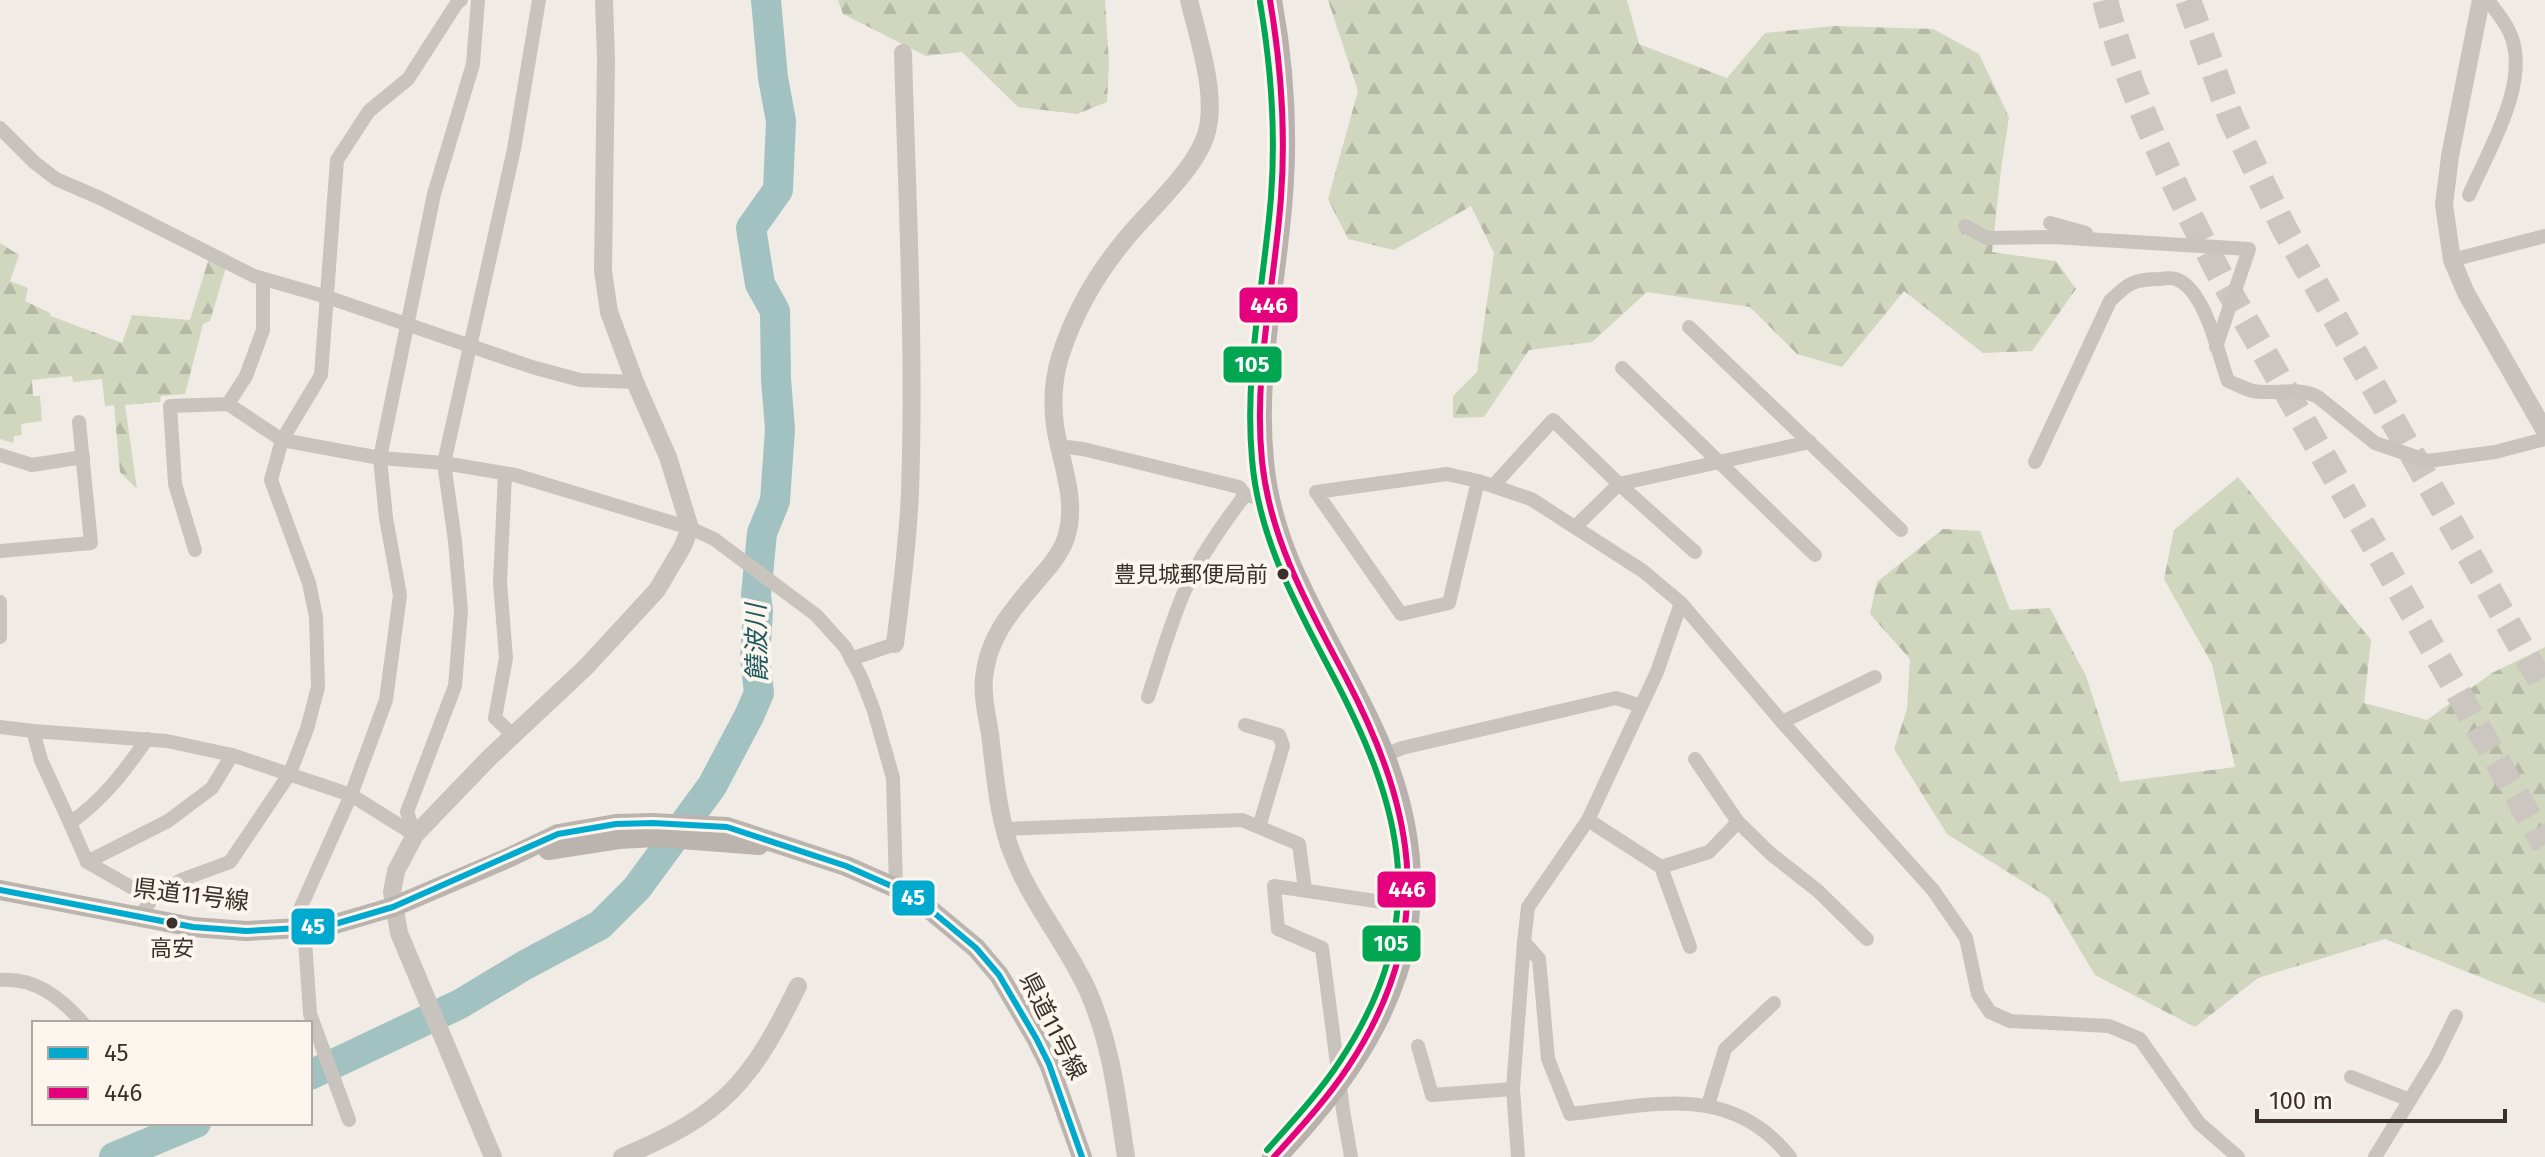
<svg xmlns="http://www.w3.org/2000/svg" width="2545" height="1157" font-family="'Fira Sans','Noto Sans JP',sans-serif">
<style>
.forest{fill:url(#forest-firs)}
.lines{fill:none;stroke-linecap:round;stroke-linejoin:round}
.river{stroke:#a1c2c1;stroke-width:30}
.motorway-tunnel{stroke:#ccc6c0;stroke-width:26;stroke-dasharray:26 13;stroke-linecap:butt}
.minor{stroke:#c9c3be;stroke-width:14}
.tertiary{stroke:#c9c3be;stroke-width:18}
.secondary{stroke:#bab3ae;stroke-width:20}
.primary{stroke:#b8b1ad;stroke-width:24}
.bus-1-casing{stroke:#fbf5ee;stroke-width:12}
.bus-2-casing{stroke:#fbf5ee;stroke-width:12}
.bus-3-casing{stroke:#fbf5ee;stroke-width:12}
.bus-1{stroke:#00a9ce;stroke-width:6}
.bus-2{stroke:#e5007d;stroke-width:6}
.bus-3{stroke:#00a651;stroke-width:6}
.bus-dot{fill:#3b302b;stroke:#fbf5ee;stroke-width:3}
.labels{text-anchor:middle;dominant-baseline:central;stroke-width:8;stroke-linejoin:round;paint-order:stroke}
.bus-label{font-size:22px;fill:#3b302b;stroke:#fbf5ee;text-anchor:end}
.street-label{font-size:24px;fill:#3b302b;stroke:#fbf5ee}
.water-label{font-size:26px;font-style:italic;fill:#1f5a5e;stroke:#fbf5ee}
.line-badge{stroke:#fbf5ee;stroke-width:3}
.badge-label{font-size:22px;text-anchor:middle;font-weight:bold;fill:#fff}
</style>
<defs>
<pattern id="forest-firs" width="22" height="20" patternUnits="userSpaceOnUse" patternTransform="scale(2)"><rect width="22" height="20" fill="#d1d6bf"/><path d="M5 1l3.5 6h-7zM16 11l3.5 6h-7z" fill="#b4b8a4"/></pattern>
</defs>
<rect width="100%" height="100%" fill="#f0ebe5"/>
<g class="forest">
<polygon points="838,0 1105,0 1109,63 1107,102 1077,114 1018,107 962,52 926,56 843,14"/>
<polygon points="1328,0 1627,0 1639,44 1727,78 1765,33 1834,26 1933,29 1979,54 2009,117 2001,169 1992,252 2056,261 2076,289 2032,351 1983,353 1904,291 1842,367 1797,354 1750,307 1647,292 1592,342 1529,350 1484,417 1453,418 1453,396 1477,372 1494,253 1471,206 1394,250 1348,239 1328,199 1358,91"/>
<polygon points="0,243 19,255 10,281 28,288 25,301 50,313 51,316 122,343 132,315 190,320 209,258 226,267 210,321 203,324 185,394 161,396 160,402 125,405 137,489 120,472 114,405 105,406 102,379 73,382 72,376 32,380 33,396 40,396 42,421 21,424 22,435 14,436 13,443 0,439"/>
<polygon points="2238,477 2371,640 2364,703 2427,720 2492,673 2545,647 2545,1003 2385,939 2258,978 2195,1027 2095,975 2049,898 1947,834 1894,749 1907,709 1910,659 1870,614 1877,582 1943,529 1980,531 2010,610 2050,608 2086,676 2120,782 2235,767 2212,664 2164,579 2174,530"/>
</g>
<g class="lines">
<g class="river">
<polyline points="310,1075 460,1004 525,965 600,925 637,888 712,786 749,716 759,693 755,657 758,612 756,595 762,533 775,501 780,429 776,379 775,311 760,284 751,228 778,190 781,121 773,78 766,0"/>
<polyline points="114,1157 196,1123"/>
</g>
<g class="motorway-tunnel">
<path d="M 2105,0 C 2130,97 2175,188 2221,277 L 2545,845"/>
<polyline points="2188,0 2231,118 2284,228 2545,689"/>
</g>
<g class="minor">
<polyline points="0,128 34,162 56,179 100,198 254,276 327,297 532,367 580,380 635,382"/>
<path d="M 2469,195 C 2488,151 2533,79 2509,31 C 2504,20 2495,10 2488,0"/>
<polyline points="2050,223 2086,233"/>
<polyline points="1965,226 1987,238 2053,237 2249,249 2216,347"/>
<polyline points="2452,260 2545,236"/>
<polyline points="1689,327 1901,530"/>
<polyline points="1622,368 1815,555"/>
<polyline points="228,404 246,376 263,330 263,279"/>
<polyline points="1059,446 1083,449 1239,487 1245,495"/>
<polyline points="0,455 32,465 83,457"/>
<path d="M 2035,462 L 2110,301 C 2128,283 2134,279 2160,279 C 2166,278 2173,277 2178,280 C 2206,292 2218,354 2228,381 C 2236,384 2245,389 2253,391 C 2276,395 2296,386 2318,397 L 2375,443 L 2428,461 L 2495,452 L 2545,439"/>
<polyline points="505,474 500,582 506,658 495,718 513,735"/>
<polyline points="1478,481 1449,603 1401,614 1316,492 1447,474 1478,481 1531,499 1643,571 1681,603 1782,722 1933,890 1966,938 1978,994 1990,1012 2010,1021 2109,1026 2140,1039 2199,1123 2238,1157"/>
<polyline points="1493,486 1553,420 1619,484 1695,552"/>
<polyline points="1576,526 1619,484 1810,442"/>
<polyline points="195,550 175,484 170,406 228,404 282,440 380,458 444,463 515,475 690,528 714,539 816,615 845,647 861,677 874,711 893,778 896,888"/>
<polyline points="0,551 91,543 79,422"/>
<polyline points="0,602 0,637"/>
<polyline points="851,659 895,644"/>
<path d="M 1148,697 C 1160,661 1170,624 1185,590 C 1200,556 1223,524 1245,495 L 1267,500"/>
<polyline points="1782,722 1875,677"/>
<polyline points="1245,725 1279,735 1283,746 1259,827"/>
<polyline points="0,727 33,731 167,741 232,755 351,795 415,835"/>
<path d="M 33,731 L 41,760 L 70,823 C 103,800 124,772 147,739"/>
<polyline points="1383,756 1402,748 1616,698 1641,706"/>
<polyline points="1695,759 1738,822 1771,854 1818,891 1867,939"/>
<polyline points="1588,820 1661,867 1690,947"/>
<polyline points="70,823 87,862 152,899"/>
<polyline points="1006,829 1242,820 1299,844 1305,889"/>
<polyline points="415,835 407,812 455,686 461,611 455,541 444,463 514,149 539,0"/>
<polyline points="87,862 168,821 212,788 232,755"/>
<polyline points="1661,867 1709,852 1738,822"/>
<polyline points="140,916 152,899 181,880 230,862 290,773 307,729 318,687 316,617 309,583 271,480 282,440 321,375 337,160 369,111 408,79 457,3 461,0"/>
<path d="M 1524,942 L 1539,959 L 1548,1059 L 1570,1114 C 1652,1105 1731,1082 1790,1157"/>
<path d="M 0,980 C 35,977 61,998 83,1023"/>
<polyline points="1418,1046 1432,1095 1513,1089"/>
<polyline points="2351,1077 2410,1100"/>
<polyline points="1708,1105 1725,1049 1774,1003"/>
<polyline points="349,1120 310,1014 305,940 300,928 300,909 351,795 386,700 400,595 386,518 380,458 434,194 473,64 478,0"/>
<polyline points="1351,1157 1343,1110 1322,948 1278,929 1274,886 1389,903 1408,911"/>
<polyline points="1518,1157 1513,1089 1524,942 1528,907 1588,820 1657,672 1681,603"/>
<polyline points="2375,1157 2435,1059 2456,1016"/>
</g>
<g class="tertiary">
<polyline points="2481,0 2450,156 2444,205 2452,260 2466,293 2545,431"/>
<path d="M 895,644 C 901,594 908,543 910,492 C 915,346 907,199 903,53"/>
<polyline points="493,1157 399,933 392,892 396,871 415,835 489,758 586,667 657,590 683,546 690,528 668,457 635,382 609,312 603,271 606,60 604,0"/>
<path d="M 622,1157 C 724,1114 750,1084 798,986"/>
<path d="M 1126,1157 C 1117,1098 1112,1046 1088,991 C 1067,945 1033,905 1014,858 C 998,821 995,774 990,734 C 987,716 982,696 984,678 C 988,634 1015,607 1042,575 C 1052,564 1061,553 1066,538 C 1078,500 1061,464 1055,426 C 1052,403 1053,380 1060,357 C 1073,316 1096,275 1124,241 C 1148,211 1198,168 1207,131 C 1217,93 1198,38 1189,0"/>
</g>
<g class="secondary">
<polyline points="548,850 619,839 656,837 759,845"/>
<polyline points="0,890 193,927 246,931 300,928 335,924 393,907 508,858 558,834 616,824 653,823 727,827 846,866 896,888 921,902 976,948 999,975 1036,1038 1049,1064 1082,1157"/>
</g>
<path class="primary" d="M 1270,0 C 1284,75 1287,151 1278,227 C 1270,306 1254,382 1262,461 C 1269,542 1309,607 1346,678 C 1359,703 1373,729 1383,756 C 1447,921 1388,1037 1274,1157"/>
<defs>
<polyline id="bus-1" points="0,890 193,927 246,931 300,928 335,924 393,907 558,834 616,824 653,823 727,827 846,866 896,888 921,902 976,948 999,975 1036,1038 1049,1064 1082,1157"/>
<path id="bus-2" d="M 1270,0 C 1281,65 1286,130 1281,197 C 1275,284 1253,372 1262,461 C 1270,540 1309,608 1346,678 C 1417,814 1438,932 1348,1067 C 1327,1099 1300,1128 1274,1157"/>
<path id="bus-3" d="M 1260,2 C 1271,66 1276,131 1271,197 C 1264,284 1244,371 1252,459 C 1258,536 1295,603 1330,670 C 1404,809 1433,920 1340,1061 C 1319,1093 1292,1122 1267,1150"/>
</defs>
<use href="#bus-1" class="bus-1-casing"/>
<use href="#bus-2" class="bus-2-casing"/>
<use href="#bus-3" class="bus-3-casing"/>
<use href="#bus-1" class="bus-1"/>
<use href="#bus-2" class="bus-2"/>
<use href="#bus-3" class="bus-3"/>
</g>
<g class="bus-dot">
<circle cx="1283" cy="574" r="7"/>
<circle cx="172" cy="923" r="7"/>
</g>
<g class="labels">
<g class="bus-label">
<text x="1268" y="574">豊見城郵便局前</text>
<text x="172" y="948" text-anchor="middle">高安</text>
</g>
<g class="street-label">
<text transform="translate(191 895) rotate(7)">県道11号線</text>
<text transform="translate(1053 1026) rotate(63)">県道11号線</text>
</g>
<g class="water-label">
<text transform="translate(757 643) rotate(-91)">饒波川</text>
</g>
</g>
<g class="line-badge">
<rect x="1238" y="286" width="61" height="38" rx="8" fill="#e5007d"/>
<rect x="1222" y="345" width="61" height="39" rx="8" fill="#00a651"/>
<rect x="1376" y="870" width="61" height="39" rx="8" fill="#e5007d"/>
<rect x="891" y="879" width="45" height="38" rx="8" fill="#00a9ce"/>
<rect x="290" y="907" width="46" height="39" rx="8" fill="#00a9ce"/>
<rect x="1361" y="924" width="61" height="39" rx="8" fill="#00a651"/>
</g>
<g class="badge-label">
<text x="1269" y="313">446</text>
<text x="1252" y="372">105</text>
<text x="1407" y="897">446</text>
<text x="913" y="905">45</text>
<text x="313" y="934">45</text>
<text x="1391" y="951">105</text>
</g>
<rect x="32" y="1021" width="280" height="104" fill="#fbf5ee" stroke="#aea6a0" stroke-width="2"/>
<rect x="48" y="1047" width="40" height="12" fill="#00a9ce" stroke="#aea6a0" stroke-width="2"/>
<text x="104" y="1061" font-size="24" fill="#3b302b">45</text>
<rect x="48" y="1087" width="40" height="12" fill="#e5007d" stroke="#aea6a0" stroke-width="2"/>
<text x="104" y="1101" font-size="24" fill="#3b302b">446</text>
<path d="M2257 1109v12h248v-12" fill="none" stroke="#3b302b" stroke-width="4"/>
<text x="2269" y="1109" font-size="24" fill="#3b302b" stroke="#fbf5ee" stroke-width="6" paint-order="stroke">100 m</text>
</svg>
